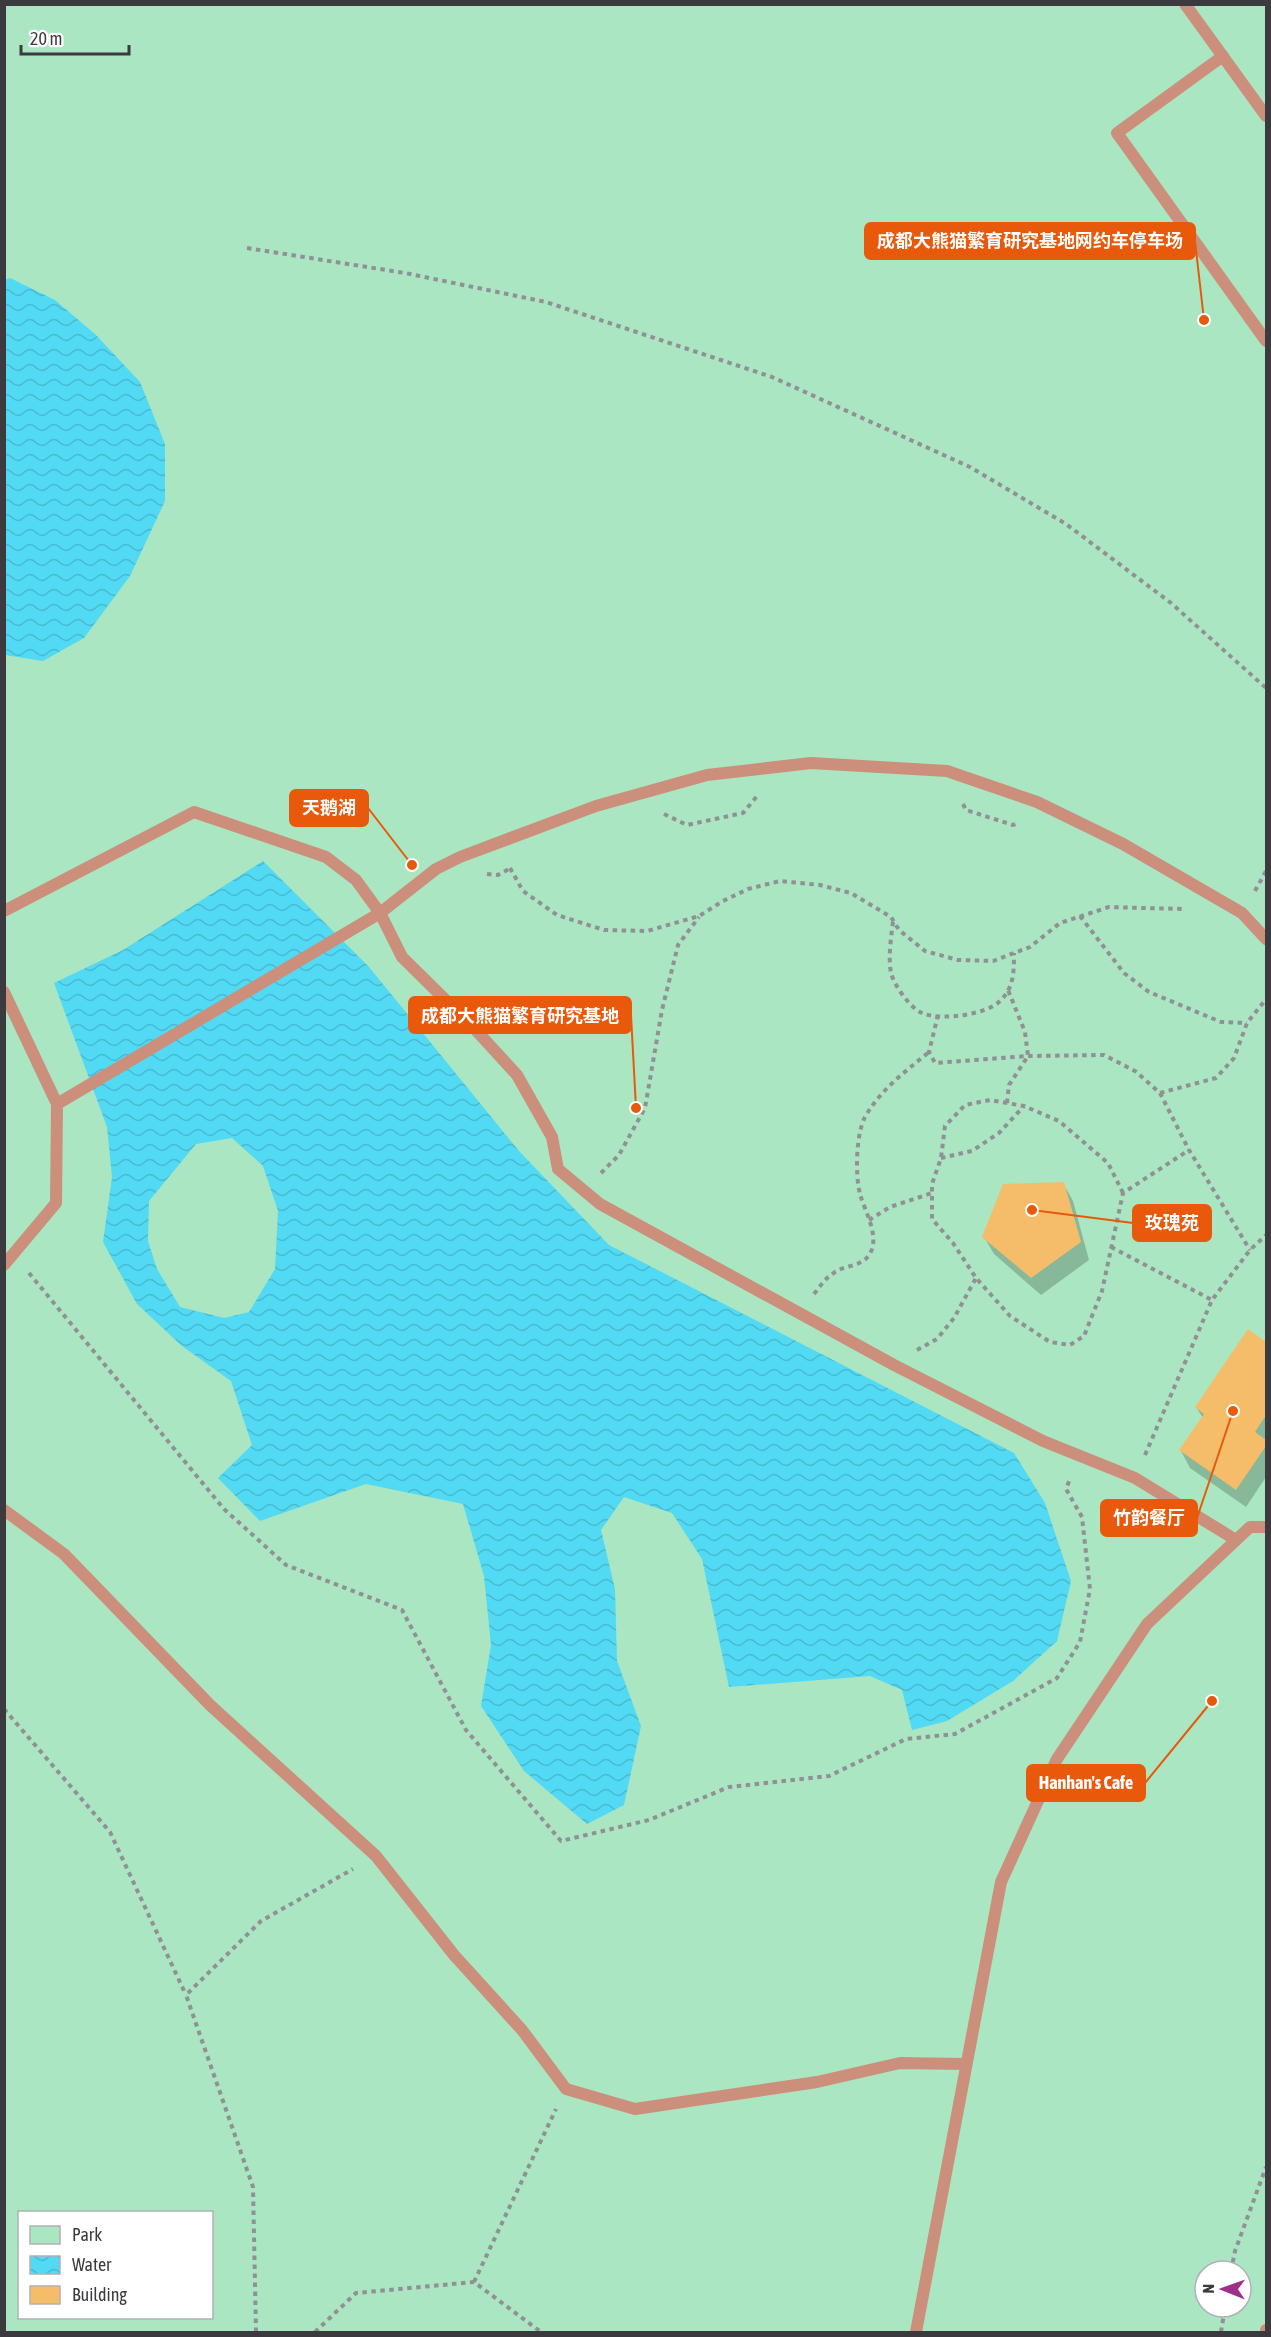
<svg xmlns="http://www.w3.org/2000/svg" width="1271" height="2337" font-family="'Asap Condensed','Noto Sans SC',sans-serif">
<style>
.green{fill:#aae6c1;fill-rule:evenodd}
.water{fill:url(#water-waves);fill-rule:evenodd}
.shadow{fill:#0003}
.building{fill:#f5bd69}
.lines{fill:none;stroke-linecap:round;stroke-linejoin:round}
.path{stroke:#919097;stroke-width:4;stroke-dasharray:4.5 4.5;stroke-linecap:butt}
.service{stroke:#cc8f7b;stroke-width:12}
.leader{fill:none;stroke:#e8590c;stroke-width:2}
.callout-dot{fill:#e8590c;stroke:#fff;stroke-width:2}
.callout{fill:#e8590c;stroke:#e8590c;stroke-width:2}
.callout-label{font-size:18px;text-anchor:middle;font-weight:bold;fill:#fff}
</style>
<defs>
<pattern id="water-waves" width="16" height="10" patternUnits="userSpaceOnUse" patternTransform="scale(1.5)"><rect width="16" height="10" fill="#52d9f3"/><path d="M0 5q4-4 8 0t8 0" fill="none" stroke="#48bbd1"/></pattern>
</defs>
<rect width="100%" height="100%" fill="#f0effa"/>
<path class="green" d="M 5,5 L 1266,5 L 1266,2332 L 5,2332 ZM 20,2212 L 212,2212 L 212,2318 L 20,2318 ZM 1205,2271 L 1241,2271 L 1241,2307 L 1205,2307 Z"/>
<g class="water">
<polygon points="10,278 55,300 96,335 140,382 165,444 165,501 130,576 84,638 43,661 5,655 4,280"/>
<path d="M 263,861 L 369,967 L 519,1151 L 609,1245 L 1014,1453 L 1045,1503 L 1071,1581 L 1057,1641 L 1013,1681 L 947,1721 L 912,1730 L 902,1690 L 870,1676 L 729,1687 L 702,1559 L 672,1513 L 624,1497 L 601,1530 L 615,1589 L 617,1661 L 641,1726 L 624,1805 L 587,1824 L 524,1771 L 481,1706 L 491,1645 L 484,1576 L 463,1504 L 366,1484 L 260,1521 L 218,1478 L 252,1445 L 231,1381 L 182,1346 L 137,1304 L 103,1242 L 112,1177 L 107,1127 L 54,983 L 123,950 ZM 232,1138 L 263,1166 L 278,1211 L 275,1269 L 249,1312 L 224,1318 L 180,1307 L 157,1269 L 148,1241 L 149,1201 L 196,1144 Z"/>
</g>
<g class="shadow">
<polygon points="1063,1183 1073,1201 1089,1260 1041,1295 994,1254 984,1237"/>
<polygon points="1249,1332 1266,1344 1266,1477 1246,1507 1190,1468 1181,1451 1203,1418 1196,1407"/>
</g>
<g class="building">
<polygon points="1064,1182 1081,1242 1031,1278 982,1237 1003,1184"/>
<polygon points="1248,1329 1266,1342 1266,1415 1255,1432 1266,1440 1266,1446 1236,1490 1179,1450 1204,1414 1195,1407"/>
</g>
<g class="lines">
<g class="path">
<polyline points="247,248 405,273 546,302 772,377 970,467 1066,524 1171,603 1266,688"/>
<polyline points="963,804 966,810 1013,825 1018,823"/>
<polyline points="664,814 687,825 743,813 758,795"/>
<polyline points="510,868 523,891 557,915 604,930 647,931 699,916 723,901 748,889 780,881 820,885 851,893 891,917 899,930 925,951 958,960 993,961 1030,947 1060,923 1109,907 1182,909"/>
<polyline points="487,874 498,875 511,868"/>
<polyline points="1255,891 1266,871"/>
<polyline points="1080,916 1124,973 1149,992 1221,1022 1247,1023"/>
<path d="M 893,922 C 891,938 888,957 891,973 C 894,985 910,1008 922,1013 C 939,1021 988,1015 1001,1000 C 1014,987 1014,971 1014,953"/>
<polyline points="938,1015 929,1052 935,1063 1028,1056 1104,1055 1135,1071 1160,1093 1189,1150 1250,1250"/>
<polyline points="1160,1093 1216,1078 1234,1058 1247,1023 1266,999"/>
<polyline points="1007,1103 1009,1085 1028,1056 1025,1032 1008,990"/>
<polyline points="941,1158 972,1151 999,1133 1024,1106"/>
<polyline points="601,1173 619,1155 645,1108 662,1010 678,945 699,917"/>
<polyline points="1123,1193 1108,1163 1059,1121 1024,1106 990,1100 965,1105 945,1126 941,1158 932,1184 932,1219 953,1243 976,1278 1010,1316 1050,1342 1070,1345 1084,1336 1102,1291 1123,1193 1189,1150"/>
<polyline points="869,1220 890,1207 932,1193"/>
<polyline points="1111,1247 1212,1300"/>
<polyline points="29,1273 224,1509 286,1565 402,1610 466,1730 561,1841 649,1820 729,1787 829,1776 906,1739 955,1734 1057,1678 1080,1642 1090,1589 1082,1517 1066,1489 1070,1479"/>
<path d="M 814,1294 C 821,1285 827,1276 837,1271 C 847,1265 862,1266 869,1255 C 881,1238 865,1212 860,1194 C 855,1175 856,1134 865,1117 C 881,1089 905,1072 929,1052"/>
<polyline points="917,1350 937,1339 954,1318 976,1278"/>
<polyline points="1145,1455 1212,1300 1250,1250 1266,1235"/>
<polyline points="4,1709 110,1832 186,1995"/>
<polyline points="1231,2271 1235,2251 1266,2167"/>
<polyline points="474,2282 556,2109"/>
<polyline points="256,2332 253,2187 186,1995 261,1921 353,1869"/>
<polyline points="315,2332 356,2293 474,2282 541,2332"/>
<polyline points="1221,2332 1225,2307"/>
</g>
<g class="service">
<polyline points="1185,4 1266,116"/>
<polyline points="1223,56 1117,133 1266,341"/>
<polyline points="4,911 194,812 326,857 356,880 380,913 402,957 473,1027 517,1075 552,1137 558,1169 600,1204 894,1365 1043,1441 1135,1478 1236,1540"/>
<polyline points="4,992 57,1104"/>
<polyline points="4,1265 56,1203 57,1104 380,913 436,869 460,857 596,806 707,775 811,763 947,771 1037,802 1123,844 1242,913 1266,939"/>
<polyline points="4,1510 64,1554 210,1705 376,1856 454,1955 522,2030 566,2089 635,2109 817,2082 900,2063 965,2064"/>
<polyline points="916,2332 1001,1882 1057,1759 1147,1624 1250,1527 1266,1527"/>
<polyline points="1266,2332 1266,2330"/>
</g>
</g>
<path class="leader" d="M1204 320L1195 241M412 865L368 808M636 1108L631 1015M1032 1210L1133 1223M1233 1411L1197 1518M1212 1701L1145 1783"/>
<g class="callout-dot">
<circle cx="1204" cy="320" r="6"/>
<circle cx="412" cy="865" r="6"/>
<circle cx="636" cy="1108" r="6"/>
<circle cx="1032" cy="1210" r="6"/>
<circle cx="1233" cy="1411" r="6"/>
<circle cx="1212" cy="1701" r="6"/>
</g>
<g class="callout">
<rect x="865" y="223" width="330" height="36" rx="6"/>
<rect x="290" y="790" width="78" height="36" rx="6"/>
<rect x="409" y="997" width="222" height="36" rx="6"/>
<rect x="1133" y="1205" width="78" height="36" rx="6"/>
<rect x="1101" y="1500" width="96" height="36" rx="6"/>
<rect x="1027" y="1765" width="118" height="36" rx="6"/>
</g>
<g class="callout-label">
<text x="1030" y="247">成都大熊猫繁育研究基地网约车停车场</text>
<text x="329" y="814">天鹅湖</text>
<text x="520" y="1022">成都大熊猫繁育研究基地</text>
<text x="1172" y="1229">玫瑰苑</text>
<text x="1149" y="1524">竹韵餐厅</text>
<text x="1086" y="1789">Hanhan's Cafe</text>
</g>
<rect width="1271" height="2337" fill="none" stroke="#3b3b3f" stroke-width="12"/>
<rect x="18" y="2211" width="195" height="108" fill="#ffffff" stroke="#b1b1b2" stroke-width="1.5"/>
<rect x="30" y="2226" width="30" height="18" fill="#aae6c1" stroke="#b1b1b2" stroke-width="1.5"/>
<text x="72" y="2241" font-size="18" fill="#3b3b3f">Park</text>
<rect x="30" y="2256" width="30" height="18" fill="url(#water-waves)" stroke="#b1b1b2" stroke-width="1.5"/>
<text x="72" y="2271" font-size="18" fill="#3b3b3f">Water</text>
<rect x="30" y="2286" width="30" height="18" fill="#f5bd69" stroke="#b1b1b2" stroke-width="1.5"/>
<text x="72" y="2301" font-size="18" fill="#3b3b3f">Building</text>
<g transform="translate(1223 2289) rotate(271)"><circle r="28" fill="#ffffff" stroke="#b1b1b2" stroke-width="1.5"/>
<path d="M0-4.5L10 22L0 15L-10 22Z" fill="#a02f8b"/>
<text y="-9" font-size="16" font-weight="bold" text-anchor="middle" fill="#3b3b3f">N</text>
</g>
<path d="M21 45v9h108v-9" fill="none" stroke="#3b3b3f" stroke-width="3"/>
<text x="30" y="45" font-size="18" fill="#3b3b3f" stroke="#ffffff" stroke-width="4.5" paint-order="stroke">20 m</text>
</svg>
